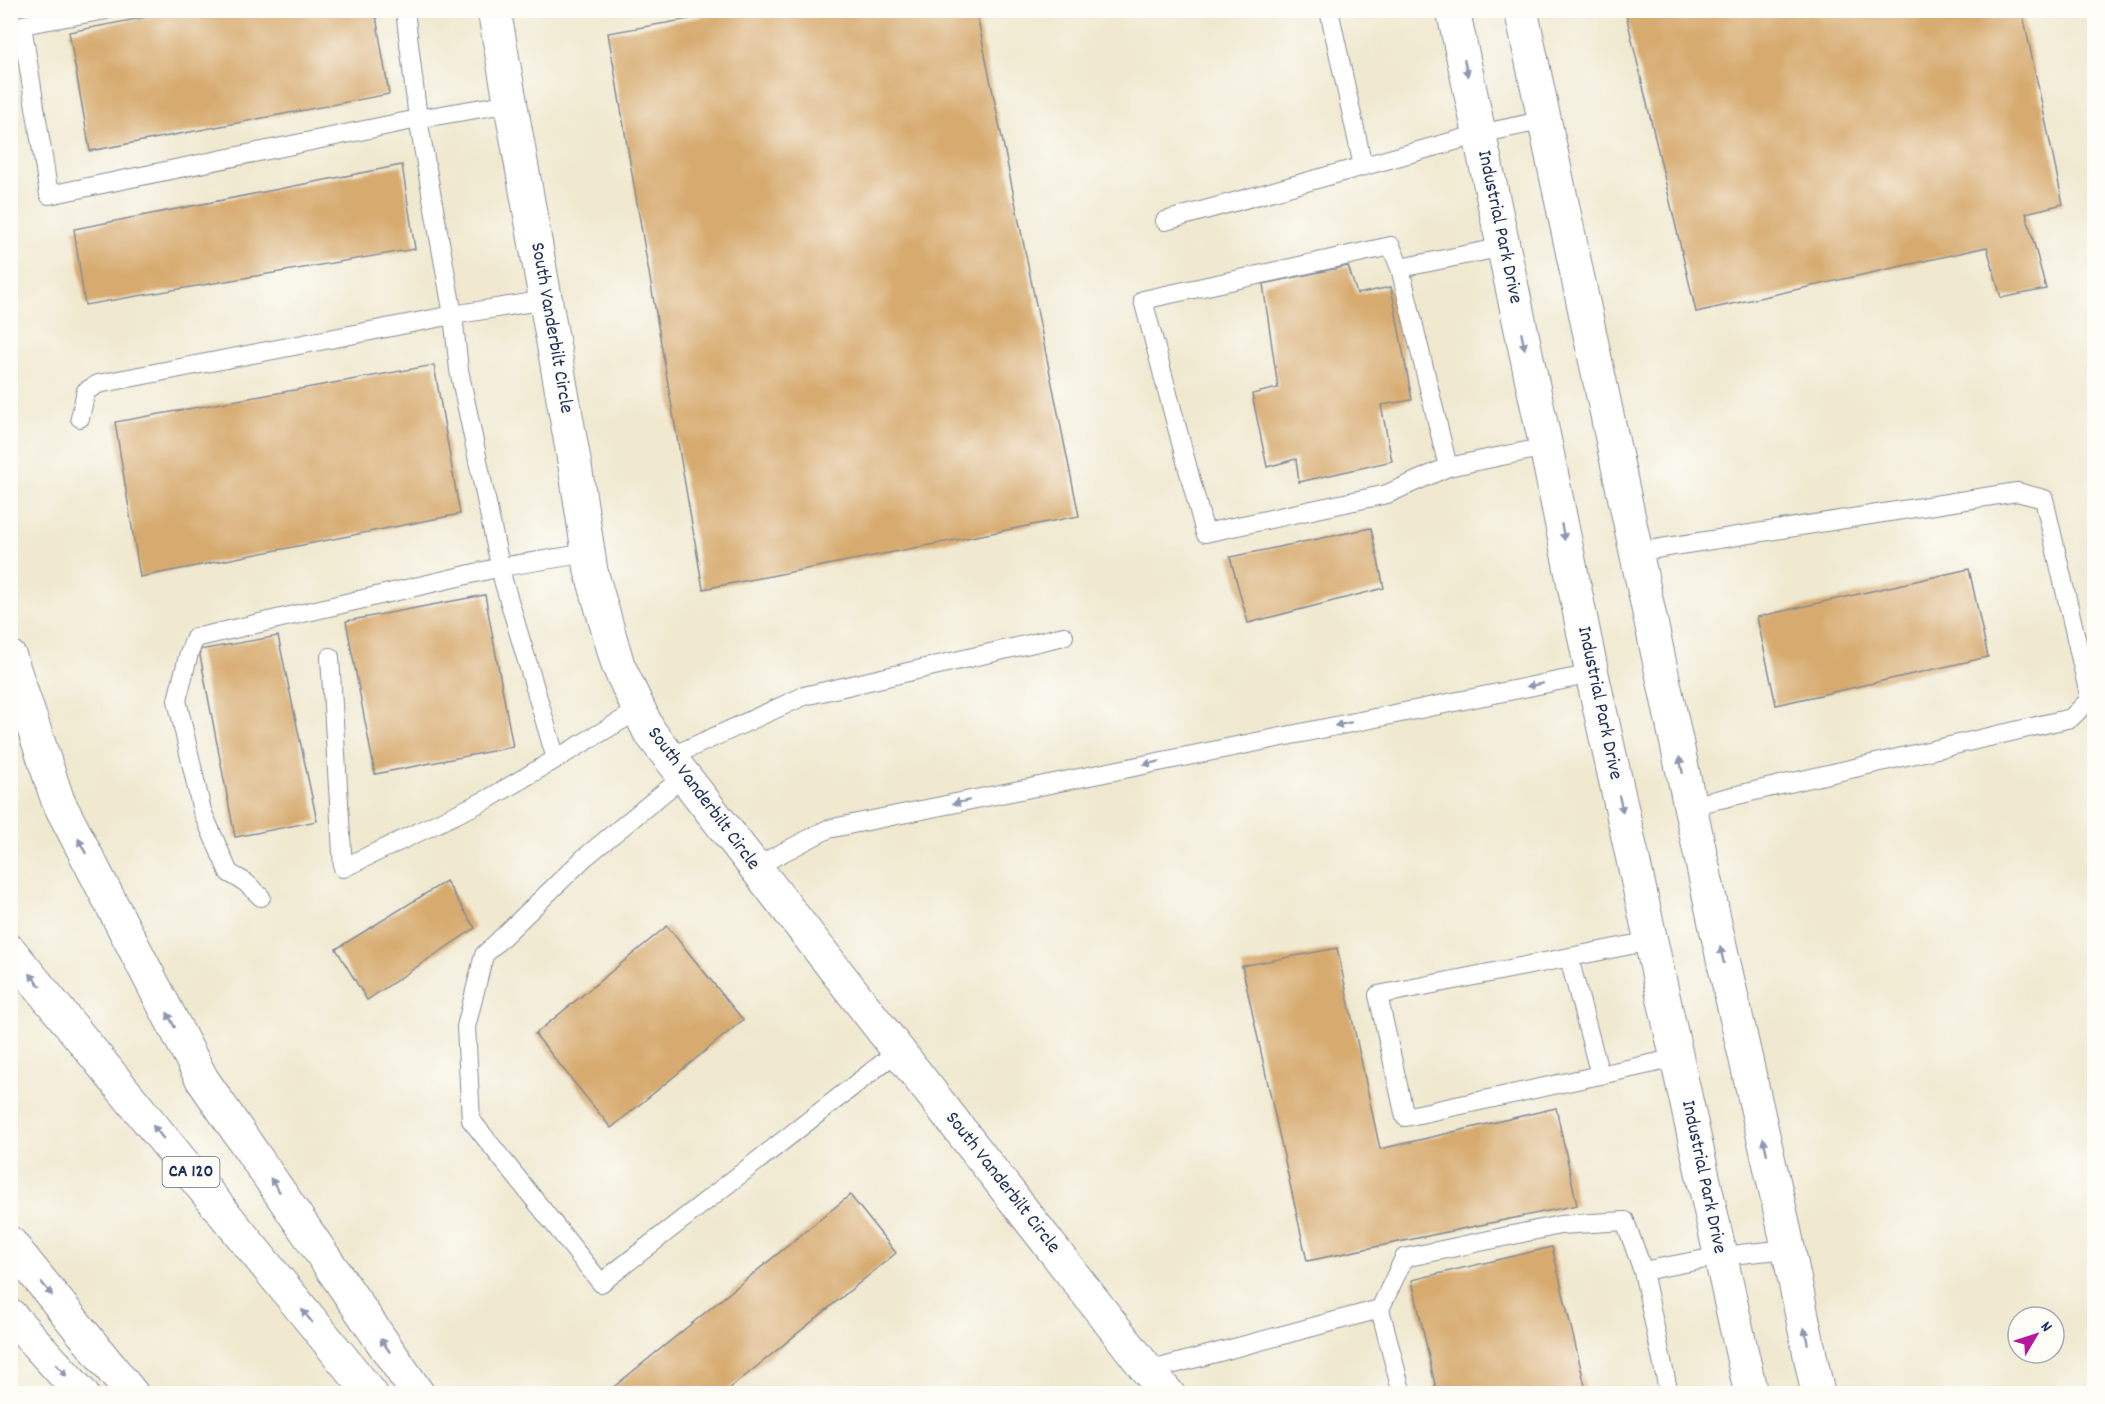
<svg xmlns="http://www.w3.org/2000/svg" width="2105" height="1404" font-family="Dekko,sans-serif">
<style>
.building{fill:#d7ab70}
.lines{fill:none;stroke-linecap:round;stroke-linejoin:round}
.lane-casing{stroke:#868c97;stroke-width:20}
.street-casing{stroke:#868c97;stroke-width:35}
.secondary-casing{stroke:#868c97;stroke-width:35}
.highway-casing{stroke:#868c97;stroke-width:35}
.lane{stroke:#fff;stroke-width:18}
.street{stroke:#fff;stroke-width:33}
.secondary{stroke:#fff;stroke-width:33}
.highway{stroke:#fff;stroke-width:33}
.oneway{fill:#8d97ae}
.labels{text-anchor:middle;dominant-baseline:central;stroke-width:4.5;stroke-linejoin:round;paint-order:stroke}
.shield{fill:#fdfcf7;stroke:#5f6c8c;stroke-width:1.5}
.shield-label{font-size:18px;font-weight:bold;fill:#1b2f5e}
.street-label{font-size:20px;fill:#1b2f5e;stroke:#fdfcf7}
</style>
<rect width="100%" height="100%" fill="#fdfcf7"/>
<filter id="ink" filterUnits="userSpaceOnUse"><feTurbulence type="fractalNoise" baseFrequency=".0167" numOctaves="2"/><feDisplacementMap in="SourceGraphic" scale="12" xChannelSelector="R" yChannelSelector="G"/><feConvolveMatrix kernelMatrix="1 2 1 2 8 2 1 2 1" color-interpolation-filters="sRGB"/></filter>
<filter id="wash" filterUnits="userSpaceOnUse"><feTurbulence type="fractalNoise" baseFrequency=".008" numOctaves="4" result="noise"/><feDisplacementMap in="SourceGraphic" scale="24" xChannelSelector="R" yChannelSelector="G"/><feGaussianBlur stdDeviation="1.35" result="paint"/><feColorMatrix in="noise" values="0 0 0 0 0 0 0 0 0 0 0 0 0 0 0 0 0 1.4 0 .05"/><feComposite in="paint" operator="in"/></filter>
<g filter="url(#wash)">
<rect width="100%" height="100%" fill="#f0e9d0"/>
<g id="blocks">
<g class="building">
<polygon points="183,10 375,10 389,94 90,151 69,32"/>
<polygon points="741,10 976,10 1079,516 703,589 608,33"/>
<polygon points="1625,10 2022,10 2063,204 2026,213 2046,289 2001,298 1987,247 1696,312"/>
<polygon points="402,165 415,249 85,305 74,229"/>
<polygon points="1348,266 1357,294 1391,287 1412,400 1381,405 1392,461 1299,482 1296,459 1267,467 1252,394 1278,388 1263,284"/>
<polygon points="434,365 460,514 140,577 115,422"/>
<polygon points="1371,528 1384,588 1248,623 1230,557"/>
<polygon points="1969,569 1988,657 1776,705 1757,617"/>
<polygon points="485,595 513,747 375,774 346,621"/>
<polygon points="278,636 317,821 235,837 199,650"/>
<polygon points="446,881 475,928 367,1000 336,949"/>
<polygon points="667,926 743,1020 611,1128 535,1034"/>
<polygon points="1337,948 1380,1149 1556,1108 1577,1205 1307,1261 1242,966"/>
<polygon points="850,1195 896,1253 723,1394 605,1394"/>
<polygon points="1552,1247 1587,1394 1437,1394 1412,1280"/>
</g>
</g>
</g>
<g filter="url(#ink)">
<use href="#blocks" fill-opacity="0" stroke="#868c97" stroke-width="1.5"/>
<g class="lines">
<defs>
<g id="lane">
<polyline points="106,10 22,25 49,195 418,119 511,103"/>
<polyline points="405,10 418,119 453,315 459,370 503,580 556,759"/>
<polyline points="1329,10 1363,166"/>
<polyline points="1165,221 1480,134 1545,120"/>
<polyline points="1400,268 1391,246 1143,300 1205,533 1387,494 1448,467 1400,268 1504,247"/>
<polyline points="80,418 86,391 98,384 453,315 546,300"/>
<polyline points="1448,467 1546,447"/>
<polyline points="1636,552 2017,492 2044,499 2090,699 2071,718 1690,806"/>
<polyline points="330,657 343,868 488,799 639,710"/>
<polyline points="670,757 804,696 1064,636"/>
<polyline points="684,776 584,858 484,955 466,1027 471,1120 601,1283 898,1051"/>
<polyline points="755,867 828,829 1592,674"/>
<polyline points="261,897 245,882 229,873 202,811 177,700 189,653 195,638 501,567 588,553"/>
<polyline points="1569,958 1600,1075 1405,1117 1378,995 1651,941"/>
<polyline points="1600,1075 1677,1058"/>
<polyline points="1643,1271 1669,1394"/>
<polyline points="1380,1309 1402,1394"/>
<polyline points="1148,1371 1380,1309 1404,1258 1560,1225 1625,1221 1643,1271 1721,1256 1788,1249"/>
</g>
<polyline id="street" points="494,10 575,466 591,571 618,665 649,731 1148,1371 1168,1394"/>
<g id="secondary">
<polyline points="1453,10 1546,447 1592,674 1751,1394"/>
<polyline points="1521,10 1716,928 1783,1223 1818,1394"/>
</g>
<g id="highway">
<polyline points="10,657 58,801 202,1079 418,1394"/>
<polyline points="10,951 371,1394"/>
<polyline points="10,1243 132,1394"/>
<polyline points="10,1315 82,1394"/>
</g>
</defs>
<use href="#lane" class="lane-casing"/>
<use href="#street" class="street-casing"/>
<use href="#secondary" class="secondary-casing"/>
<use href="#highway" class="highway-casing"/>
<use href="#lane" class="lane"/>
<use href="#street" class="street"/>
<use href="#secondary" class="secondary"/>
<use href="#highway" class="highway"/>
</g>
<defs><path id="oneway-solid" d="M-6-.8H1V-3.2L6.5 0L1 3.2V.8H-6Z" transform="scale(1.5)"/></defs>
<g class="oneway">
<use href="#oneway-solid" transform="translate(1466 68) rotate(78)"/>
<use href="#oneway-solid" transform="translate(1523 341) rotate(78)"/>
<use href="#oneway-solid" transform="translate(1563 532) rotate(79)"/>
<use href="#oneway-solid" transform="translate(1535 685) rotate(169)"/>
<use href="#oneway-solid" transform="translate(1343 724) rotate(168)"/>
<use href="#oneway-solid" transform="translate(1152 763) rotate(168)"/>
<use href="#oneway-solid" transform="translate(1681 765) rotate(-102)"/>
<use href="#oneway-solid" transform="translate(961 802) rotate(168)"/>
<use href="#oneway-solid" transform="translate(1621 804) rotate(77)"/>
<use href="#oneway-solid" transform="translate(82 846) rotate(-117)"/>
<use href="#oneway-solid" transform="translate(1722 955) rotate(-103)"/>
<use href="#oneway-solid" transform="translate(35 980) rotate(-129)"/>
<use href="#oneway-solid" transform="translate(171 1020) rotate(-117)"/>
<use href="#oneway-solid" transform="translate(158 1132) rotate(-129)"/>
<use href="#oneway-solid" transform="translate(1765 1146) rotate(-103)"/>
<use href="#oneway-solid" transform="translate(275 1185) rotate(-124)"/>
<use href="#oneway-solid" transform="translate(47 1289) rotate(51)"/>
<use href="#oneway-solid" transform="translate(307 1316) rotate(-129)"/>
<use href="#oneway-solid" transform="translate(1806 1336) rotate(-102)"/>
<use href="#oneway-solid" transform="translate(385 1345) rotate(-124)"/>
<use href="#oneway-solid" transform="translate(61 1370) rotate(48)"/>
</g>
</g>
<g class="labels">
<rect class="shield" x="162.5" y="1157" width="57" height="30" rx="4.5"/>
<g class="shield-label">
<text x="191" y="1172">CA 120</text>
</g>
<g class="street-label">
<text transform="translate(1499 227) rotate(78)">Industrial Park Drive</text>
<text transform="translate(551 328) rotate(80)">South Vanderbilt Circle</text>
<text transform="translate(1599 703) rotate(78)">Industrial Park Drive</text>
<text transform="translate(703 799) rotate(53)">South Vanderbilt Circle</text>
<text transform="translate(1703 1177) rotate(78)">Industrial Park Drive</text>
<text transform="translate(1002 1183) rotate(52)">South Vanderbilt Circle</text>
</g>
</g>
<rect width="2105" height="1404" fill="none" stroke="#fdfcf7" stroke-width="36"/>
<g transform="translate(2036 1335) rotate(51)"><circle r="28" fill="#fdfcf7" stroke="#a3aaba" stroke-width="1.5"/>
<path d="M0-4.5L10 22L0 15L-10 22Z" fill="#b5179e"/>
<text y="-9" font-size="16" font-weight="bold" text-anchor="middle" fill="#1b2f5e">N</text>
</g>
</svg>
